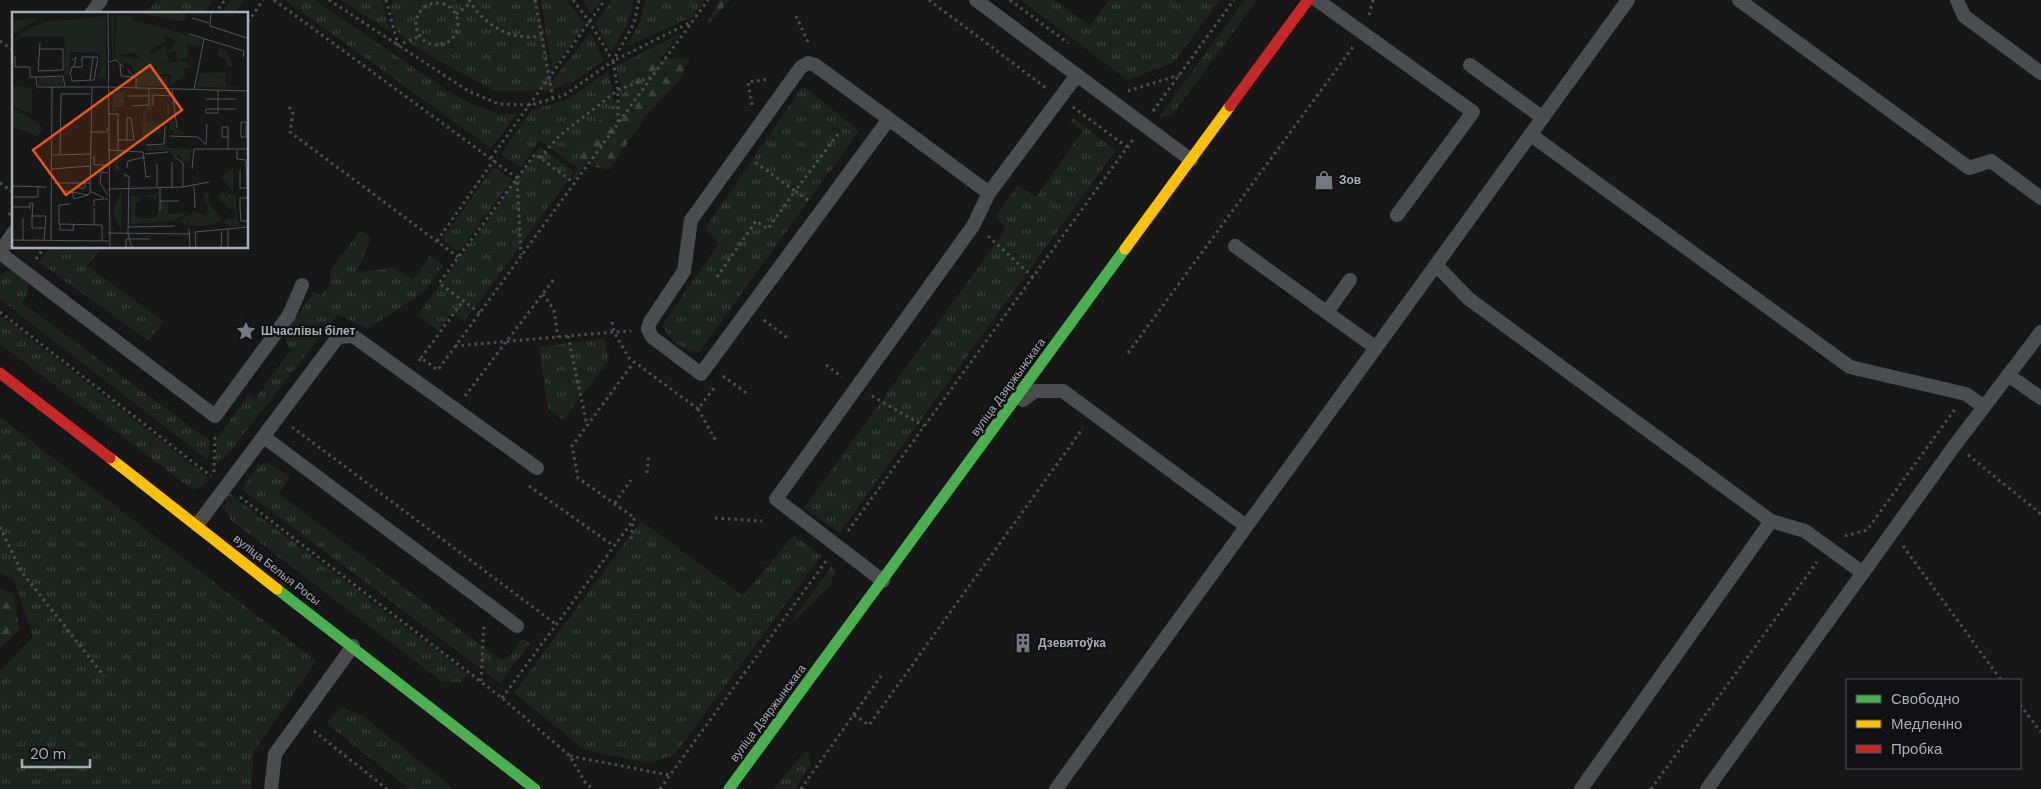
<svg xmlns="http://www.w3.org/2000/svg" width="2041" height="789" font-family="'DM Sans',sans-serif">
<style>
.grass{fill:url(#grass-tufts)}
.forest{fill:url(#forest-firs)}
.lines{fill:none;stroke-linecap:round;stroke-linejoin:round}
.path{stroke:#4d4e52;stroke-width:3;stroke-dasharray:2.5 4;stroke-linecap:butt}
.lane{stroke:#4b4c50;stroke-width:14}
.fast{stroke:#4caf50;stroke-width:11}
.slow{stroke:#ffc107;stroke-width:11}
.jam{stroke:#c62828;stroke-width:11}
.labels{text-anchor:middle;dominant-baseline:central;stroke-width:4.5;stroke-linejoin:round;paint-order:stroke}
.poi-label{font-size:12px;font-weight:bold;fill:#a8adb8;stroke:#111113;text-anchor:start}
.street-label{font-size:12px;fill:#a8adb8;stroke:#111113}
.inset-road{fill:none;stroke:#515357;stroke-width:1}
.view{fill:#e8590c;fill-opacity:0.15;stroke:#e8590c;stroke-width:2.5}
.inset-edge{fill:none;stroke:#a8adb8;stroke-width:2.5}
</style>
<defs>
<pattern id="grass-tufts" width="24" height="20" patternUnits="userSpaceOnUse" patternTransform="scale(1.25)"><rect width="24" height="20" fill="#1d241e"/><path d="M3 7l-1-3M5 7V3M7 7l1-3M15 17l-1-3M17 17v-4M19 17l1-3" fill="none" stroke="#3b413d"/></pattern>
<pattern id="forest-firs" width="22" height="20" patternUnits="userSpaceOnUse" patternTransform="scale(1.25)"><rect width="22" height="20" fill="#1d241e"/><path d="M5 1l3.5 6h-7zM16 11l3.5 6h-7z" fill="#3b413d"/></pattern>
</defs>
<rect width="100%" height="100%" fill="#171717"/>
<g class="grass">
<polygon points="156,0 213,0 203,14 146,14"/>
<polygon points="231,0 244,0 234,14 221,14"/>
<path d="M 285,0 L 314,0 L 454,95 C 474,106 494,115 517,114 L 491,148 Z"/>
<polygon points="340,0 382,0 390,31"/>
<polygon points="392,0 538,0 552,81 590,33 604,61 575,80 544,93 546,90 494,91 461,73 411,44 397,31 390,5 393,5"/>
<polygon points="541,0 566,0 585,24 552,70"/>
<polygon points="583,0 602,0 591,14"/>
<polygon points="612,0 634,0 627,26 611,52 595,23"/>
<polygon points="646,0 704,0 692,17 627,46 639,24"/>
<polygon points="1021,0 1054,0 1090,26 1109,0 1220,0 1174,62 1128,80"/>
<polygon points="1245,0 1257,0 1172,115 1159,117"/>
<polygon points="679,34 624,109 616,66"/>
<polygon points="607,72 613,89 614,124 575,179 572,178 578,168 540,140 521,168 501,154 532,110 568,99"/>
<path d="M 803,86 L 859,131 L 699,352 C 681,351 672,340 662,326 L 719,243 L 705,229 Z"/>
<polygon points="1073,118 1116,150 839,533 804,508 1006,229 996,216 1018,185 1036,197 1083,131 1071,122"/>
<polygon points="540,147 574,172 465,321 452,312 439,331 418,315"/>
<polygon points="494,167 512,179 459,252 442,239"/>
<polygon points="360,231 371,238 357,272 394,268 413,280 430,256 443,265 426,290 368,329 338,314 224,459 216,463 216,440 248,395 255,399 290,351 284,334 314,292 321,296 330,285 330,271"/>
<polygon points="49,248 101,248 87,266 163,321 149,341 39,262"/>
<polygon points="6,271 13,271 27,283 28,293 22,303 210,441 208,460 0,299 0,276"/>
<polygon points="0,315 186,460 209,478 203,486 192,489 0,344"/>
<polygon points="604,339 609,360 563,420 548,408 539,347"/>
<polygon points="0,417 316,661 254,751 251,789 0,789 0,671 33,637 14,580 0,573"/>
<path d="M 267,462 L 290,477 L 279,494 L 501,660 L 509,657 L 523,638 L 530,643 L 500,683 L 243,490 C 246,479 257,467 267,462 Z"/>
<path d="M 229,493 L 467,674 L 461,682 L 441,681 L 232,521 C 223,510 223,505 229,493 Z"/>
<polygon points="641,521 743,596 794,535 821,556 674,755 649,763 585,750 514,693"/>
<polygon points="832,566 835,571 830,586 789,625"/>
<polygon points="342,707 363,716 454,789 410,789 326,723"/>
<polygon points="806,751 810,753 811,765 794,789 773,789"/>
</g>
<g class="forest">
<polygon points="719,0 730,0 707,25"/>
<polygon points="681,58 689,60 680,79 645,117 609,170 575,162 598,122 654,60"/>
<polygon points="0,588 14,594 19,630 0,648"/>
</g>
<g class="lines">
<g class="path">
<polyline points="274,0 517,178 521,255"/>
<polyline points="329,0 470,92 499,104 530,105 563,96 613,61 634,23 639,0"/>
<polyline points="386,0 398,45 420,36"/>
<path d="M 469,0 C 485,26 511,41 541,36"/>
<polyline points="535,0 553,99"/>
<polyline points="573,0 589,21 613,61"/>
<polyline points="929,0 1046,88"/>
<polyline points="1010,0 1068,43"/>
<circle cx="437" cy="24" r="21"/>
<polyline points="215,14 225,0"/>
<polyline points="456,14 471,3"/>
<polyline points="1369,15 1373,0"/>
<polyline points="796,16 809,44"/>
<polyline points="248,22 263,0"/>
<polyline points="0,41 14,51"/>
<polyline points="1128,91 1179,75"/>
<polyline points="752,105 748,82 770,79"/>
<polyline points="289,107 293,112 290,132 458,257"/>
<polyline points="1073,107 1127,147"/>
<polyline points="1153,111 1234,0"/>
<polyline points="618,122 618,90 613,61 689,23"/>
<polyline points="491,158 605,0"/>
<polyline points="540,158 559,136 618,90 651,77"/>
<polyline points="0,183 14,193"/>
<polyline points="808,200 795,191 838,134"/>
<polyline points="9,215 14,208"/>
<polyline points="988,236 1033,277"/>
<polyline points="437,241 494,160"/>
<polyline points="36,259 44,248"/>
<polyline points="717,277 756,221 768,229 795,191 755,162"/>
<polyline points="543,294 554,310 558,337"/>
<polyline points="0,312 211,476"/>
<polyline points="480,313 439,283 535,154 574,183"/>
<polyline points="764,320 789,339"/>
<polyline points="612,322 614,332 631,331"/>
<polyline points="568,336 587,425"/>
<polyline points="455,346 614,332 629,358 698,409 714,388"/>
<polyline points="1128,353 1353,47"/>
<polyline points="421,358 463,301"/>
<polyline points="419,361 421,358 438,370 708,0"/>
<polyline points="826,365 842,377"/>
<polyline points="723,376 749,395"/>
<polyline points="465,396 554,279"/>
<polyline points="872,396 924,426"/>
<polyline points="698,409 716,441"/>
<polyline points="292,427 557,625"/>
<polyline points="1968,455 2041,514"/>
<polyline points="214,472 215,433"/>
<polyline points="647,473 649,454"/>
<polyline points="529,486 614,546"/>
<polyline points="240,497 502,698 570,756 586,784 593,789"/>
<polyline points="615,503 631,480"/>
<polyline points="715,518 762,521"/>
<polyline points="0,527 21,571 104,676"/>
<polyline points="848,531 1134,138"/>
<polyline points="1845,536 1867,530 1955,409"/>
<polyline points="631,539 633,523"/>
<polyline points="1903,546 2001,680"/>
<polyline points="481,681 484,623"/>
<polyline points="502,698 635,518 578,478 572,446 634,362"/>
<polyline points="2020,705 2041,732"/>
<polyline points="854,715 869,725 1083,428"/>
<polyline points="314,731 387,789"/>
<polyline points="570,756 669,775"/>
<polyline points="660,789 826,561"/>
<polyline points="801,789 881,676"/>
<polyline points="1651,789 1817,562"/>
</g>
<g class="lane">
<polyline points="976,0 1191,160"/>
<polyline points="1317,0 1473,112 1397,215"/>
<polyline points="1739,0 1969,168 1991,161 2041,198"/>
<polyline points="1957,0 1964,16 2041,73"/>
<polyline points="91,14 101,0"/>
<polyline points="1470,65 1543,118"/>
<polyline points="889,119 815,65 808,63 801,67 691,220 684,271 650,322 648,329 652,337 701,374 889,119 989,193"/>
<polyline points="1531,135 1850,367 1966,394 1984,407"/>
<polyline points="1235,246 1376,348"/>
<polyline points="0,252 14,232"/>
<polyline points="0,253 215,416 289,315 302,285"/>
<polyline points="1436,265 1469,299 1771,521 1805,531 1863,573"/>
<polyline points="1327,312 1350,280"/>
<polyline points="2008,375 2041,398"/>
<polyline points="1023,400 1035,391 1063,391 1246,526"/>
<polyline points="264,437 517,626"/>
<polyline points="197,525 338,337 353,336 537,468"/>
<polyline points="883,581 776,499 973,226 989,193 1077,75"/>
<polyline points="271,789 275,754 353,646"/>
<polyline points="1056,789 1628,0"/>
<polyline points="1581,789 1771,521"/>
<polyline points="1707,789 1955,445 2041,332"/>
</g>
<g class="fast">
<polyline points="277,589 535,789"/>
<polyline points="729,789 1125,249"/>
</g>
<g class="slow">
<polyline points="1125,249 1230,106"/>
<polyline points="110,458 277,589"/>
</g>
<g class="jam">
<polyline points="1230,106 1308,0"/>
<polyline points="0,373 110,458"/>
</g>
</g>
<defs>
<symbol id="shop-bare" viewBox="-9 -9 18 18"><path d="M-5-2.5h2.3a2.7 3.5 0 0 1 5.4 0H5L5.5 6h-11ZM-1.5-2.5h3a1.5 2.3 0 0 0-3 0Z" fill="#757880" stroke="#111113" stroke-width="2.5" paint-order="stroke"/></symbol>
<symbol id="sight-bare" viewBox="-9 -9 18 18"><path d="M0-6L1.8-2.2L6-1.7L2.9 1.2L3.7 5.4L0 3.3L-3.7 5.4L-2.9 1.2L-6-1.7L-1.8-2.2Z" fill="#757880" stroke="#111113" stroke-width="2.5" paint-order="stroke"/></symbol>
<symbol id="building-bare" viewBox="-9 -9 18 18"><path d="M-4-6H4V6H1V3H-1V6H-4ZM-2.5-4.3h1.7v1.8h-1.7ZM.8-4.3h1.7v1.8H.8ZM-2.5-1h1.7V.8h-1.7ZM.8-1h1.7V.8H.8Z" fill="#757880" stroke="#111113" stroke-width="2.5" paint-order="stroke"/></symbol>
</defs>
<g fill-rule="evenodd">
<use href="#shop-bare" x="1310" y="166" width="28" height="28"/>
<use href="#sight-bare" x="232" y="317" width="28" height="28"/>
<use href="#building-bare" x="1009" y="629" width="28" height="28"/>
</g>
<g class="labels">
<g class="poi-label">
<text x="1339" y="180">Зов</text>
<text x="261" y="331">Шчаслівы білет</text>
<text x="1038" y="643">Дзевятоўка</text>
</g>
<g class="street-label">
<text transform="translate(1008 387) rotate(-54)">вуліца Дзяржынскага</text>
<text transform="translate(277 570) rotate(38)">вуліца Белыя Росы</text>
<text transform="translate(768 713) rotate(-53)">вуліца Дзяржынскага</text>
</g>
</g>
<g transform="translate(12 12)">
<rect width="236" height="236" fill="#171717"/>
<path d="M 99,3 L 102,3 L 102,47 L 100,47 ZM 104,3 L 120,4 L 121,7 L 110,22 L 107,44 L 128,47 L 153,34 L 157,49 L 144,52 L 142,63 L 156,64 L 155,74 L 125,74 L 120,53 L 103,47 ZM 94,4 L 94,67 L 85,66 L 88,61 L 88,41 L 58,40 L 58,58 L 57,62 L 49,63 L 52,61 L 53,25 L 8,25 L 0,31 L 8,21 L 32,10 ZM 213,60 L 214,74 L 236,76 L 184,75 L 189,61 ZM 27,65 L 50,65 L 51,73 L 27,73 ZM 0,74 L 24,76 L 20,77 L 20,101 L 39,110 L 0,94 ZM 106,80 L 112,80 L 112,95 L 104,95 L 101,100 L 101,83 ZM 139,81 L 159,81 L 159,82 L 140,82 L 140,100 L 139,98 L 134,101 L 134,110 L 155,111 L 139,112 L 136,113 L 133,119 L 139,113 L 155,112 L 155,136 L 179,137 L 177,150 L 170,149 L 168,143 L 162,145 L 157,138 L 135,139 L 136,134 L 153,134 L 154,113 L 149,115 L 149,122 L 140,121 L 136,127 L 133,123 L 135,128 L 133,127 L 130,136 L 131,99 L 134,99 ZM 154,92 L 157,92 L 157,109 L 163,109 L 163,117 L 176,122 L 162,122 L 162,118 L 158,118 ZM 103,140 L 119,142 L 107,142 L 107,156 L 112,157 L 103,159 L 103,167 ZM 221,156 L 221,179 L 209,165 ZM 109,179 L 110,179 L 109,219 L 101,200 ZM 198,179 L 196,190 L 211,209 L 192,214 L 192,207 L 180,203 L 172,214 L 170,209 L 163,211 L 181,200 L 195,204 L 196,196 L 191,182 ZM 211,179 L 224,185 L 225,207 L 228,212 L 236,214 L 217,214 L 213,211 L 213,207 L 223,207 L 223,194 ZM 149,189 L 156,189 L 156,202 L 179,200 L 161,209 L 122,212 L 122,208 L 144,205 Z" fill="#1d241e"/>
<path d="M 174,0 L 174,7 L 169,9 L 125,1 ZM 28,6 L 15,13 L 0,23 L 0,8 ZM 61,7 L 82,12 L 81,24 L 58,23 L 54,18 ZM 121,8 L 190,27 L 189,35 L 174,32 L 177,44 L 165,49 L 164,39 L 155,41 L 164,29 L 153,23 L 153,30 L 139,37 L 138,43 L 128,47 L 124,41 L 107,43 L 111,16 ZM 173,49 L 180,55 L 171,58 L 174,64 L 161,72 L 157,72 L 160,62 L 143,63 L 145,52 ZM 0,95 L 26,111 L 31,117 L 25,124 L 0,115 ZM 147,178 L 143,190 L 141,185 L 128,184 L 128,189 L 124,190 L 123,204 L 138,209 L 119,213 L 118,184 L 142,183 Z" fill="#1d241e"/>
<path d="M 179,203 L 192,207 L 192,214 L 175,213 Z" fill="#1d241e"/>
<path d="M 207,36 L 214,38 L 221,55 L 214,54 L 214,47 L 206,44 Z" fill="#1d241e"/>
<path d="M 211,180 L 223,194 L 218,198 L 205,184 Z" fill="#1d241e"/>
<path class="inset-road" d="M 96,0 L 98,236M 199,0 L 198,14 L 235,26M 180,6 L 197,11M 177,22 L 232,39 L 231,45M 3,44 L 3,55 L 18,55 L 18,65 L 24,65M 60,48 L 64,45 L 62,55M 96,50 L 104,48 L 112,55M 108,52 L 109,64 L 122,65M 116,58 L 124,67 L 124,76M 26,59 L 51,58 L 51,37 L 28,37M 26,59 L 28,31M 58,64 L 60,55 L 70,55 L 70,45 L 81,45M 59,64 L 60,69 L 82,68 L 86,45 L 81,45 L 78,68M 53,75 L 51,64 L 24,65 L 25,75 L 96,75M 80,75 L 78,179 L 96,188M 96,75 L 237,79M 160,77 L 165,116M 182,78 L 192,27M 115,84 L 137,84M 194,87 L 224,87M 120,94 L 137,93 L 137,76M 141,94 L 141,83 L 160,84M 194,101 L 206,101 L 206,78M 194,101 L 194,97 L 224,97M 96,102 L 106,102 L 106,138M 78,120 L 94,120 L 96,116M 158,124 L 186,125 L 194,133M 234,125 L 234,110 L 229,110 L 229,125 L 237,125M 106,128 L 115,128 L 115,106 L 119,106 L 122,128 L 115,128M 194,132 L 195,112M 134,133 L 152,132 L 153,114M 96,138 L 131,140 L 134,165 L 138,164M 216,138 L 216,125 L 210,125 L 210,115 L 216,115 L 216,125M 225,138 L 225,147 L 234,148 L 235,176M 48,142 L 49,82 L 78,82M 133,142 L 156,140M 41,143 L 78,142M 82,144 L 82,153 L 96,153M 163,145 L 171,151 L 171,175M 115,156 L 116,149 L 133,145M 40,157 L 78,154M 180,157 L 182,137 L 237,137M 228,159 L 228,176 L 237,176M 96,161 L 89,160 L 88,171 L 96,183M 113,161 L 113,164 L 117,164 L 116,222 L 120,236M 42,171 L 78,171M 0,174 L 34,175M 182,174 L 183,196M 160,175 L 160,150M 63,176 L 73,176 L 73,170M 145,176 L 145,152M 148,176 L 148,199M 96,177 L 171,175 L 197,170M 49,178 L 76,183 L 79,180M 60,180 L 62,187 L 76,183M 0,185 L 26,185 L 26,174M 237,186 L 228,186 L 228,196 L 229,209 L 237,209M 148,189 L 167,189M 58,192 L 47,193 L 47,212 L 90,213 L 90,229M 82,194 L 82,188 L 92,187M 1,195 L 18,195M 18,197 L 18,191 L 21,191 L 20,204M 48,212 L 48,218 L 61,218 L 62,212M 82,212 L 82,196M 116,215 L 163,214M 32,216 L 20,216 L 20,204 L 34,204 L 32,229M 177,217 L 178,236M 216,218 L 216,236M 96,221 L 178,222M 0,228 L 97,229M 11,229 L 11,206M 39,229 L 40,75M 114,236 L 114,227 L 137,227M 184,236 L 183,220 L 237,215M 209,236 L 210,219"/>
<path class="view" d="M 138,53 L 170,98 L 54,183 L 21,138 Z"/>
<rect width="236" height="236" class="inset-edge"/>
</g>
<rect x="1846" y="679" width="175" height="90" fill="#111113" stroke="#4d4f55"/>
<rect x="1856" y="695" width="25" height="8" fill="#4caf50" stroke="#4d4f55"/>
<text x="1891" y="704" font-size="15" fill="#a8adb8">Свободно</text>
<rect x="1856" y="720" width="25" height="8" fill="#ffc107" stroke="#4d4f55"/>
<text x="1891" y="729" font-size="15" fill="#a8adb8">Медленно</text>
<rect x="1856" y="745" width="25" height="8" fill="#c62828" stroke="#4d4f55"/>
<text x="1891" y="754" font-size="15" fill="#a8adb8">Пробка</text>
<path d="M22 759v8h68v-8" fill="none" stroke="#a8adb8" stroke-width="2.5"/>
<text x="30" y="759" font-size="15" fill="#a8adb8" stroke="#111113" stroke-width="4" paint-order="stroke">20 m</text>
</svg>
